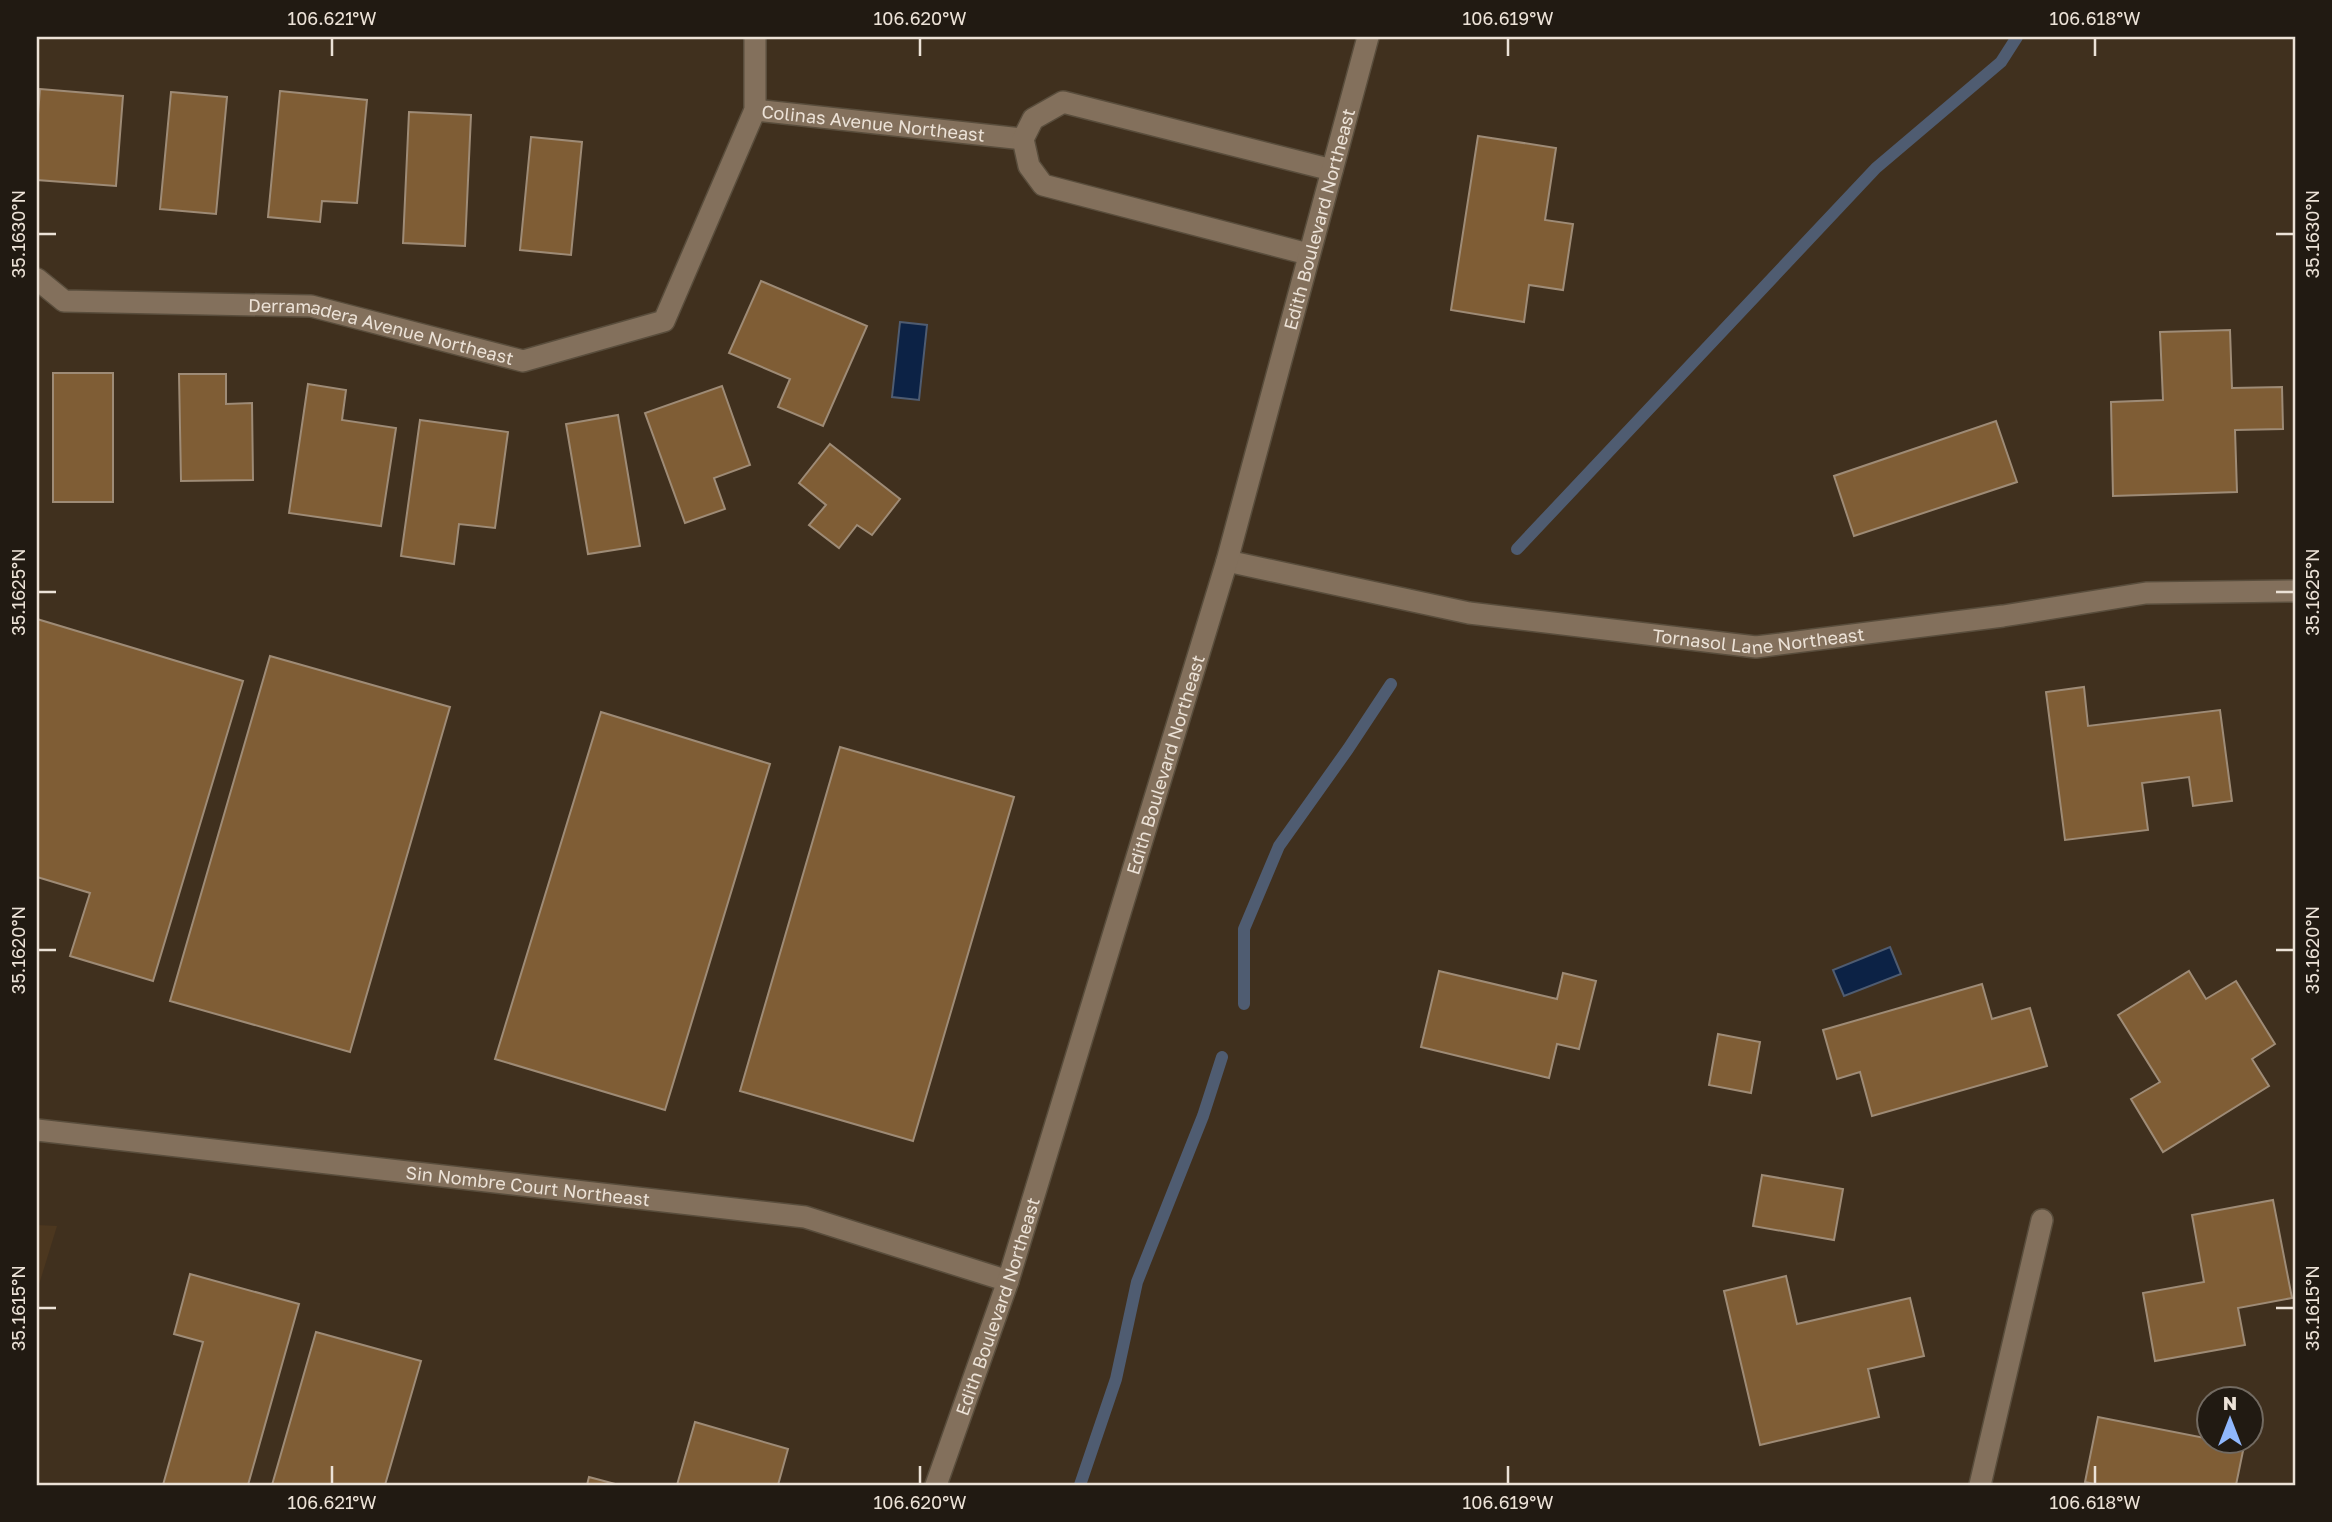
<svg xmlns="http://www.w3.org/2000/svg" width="2332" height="1522" font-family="'Golos Text',sans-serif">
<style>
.built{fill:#4c371f}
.water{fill:#0c2245;stroke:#4f5c71;stroke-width:2}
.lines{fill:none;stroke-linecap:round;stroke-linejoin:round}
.stream{stroke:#4f5c71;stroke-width:12}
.building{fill:#7f5d35;stroke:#9e8b76;stroke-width:2}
.street-casing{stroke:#594d3c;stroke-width:24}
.secondary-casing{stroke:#594d3c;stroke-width:24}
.street{stroke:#83705c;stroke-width:21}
.secondary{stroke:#83705c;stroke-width:21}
.ticks{fill:none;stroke:#ece2d7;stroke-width:2.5}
.labels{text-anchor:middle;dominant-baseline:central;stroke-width:6;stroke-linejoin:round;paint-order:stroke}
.street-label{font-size:18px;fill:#ece2d7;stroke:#211a12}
.neatline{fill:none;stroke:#ece2d7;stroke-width:2.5}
.ticks-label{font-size:18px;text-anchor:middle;fill:#ece2d7}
</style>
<rect width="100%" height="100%" fill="#40301e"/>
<polygon class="built" points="37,1225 57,1226 37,1291"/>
<g class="water">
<polygon points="900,322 927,325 919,400 892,397"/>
<polygon points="1890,947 1901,974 1844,996 1833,970"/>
</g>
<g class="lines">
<g class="stream">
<polyline points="1517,549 1876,168 2001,62 2017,37"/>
<polyline points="1244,1004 1244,929 1279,846 1348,749 1391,684"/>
<polyline points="1080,1485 1116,1379 1137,1282 1203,1116 1222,1057"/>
</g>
</g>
<g class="building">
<polygon points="40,89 123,96 116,186 37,180 37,127"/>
<polygon points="280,91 367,100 357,203 322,201 320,222 268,217"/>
<polygon points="171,92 227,97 216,214 160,209"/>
<polygon points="409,112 471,115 465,246 403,243"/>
<polygon points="1478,136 1556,148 1545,220 1573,224 1563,290 1529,285 1524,322 1451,310"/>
<polygon points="531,137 582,142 571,255 520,250"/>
<polygon points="761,281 867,326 823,426 778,407 790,379 729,353"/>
<polygon points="2230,330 2232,388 2282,387 2283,429 2235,430 2237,492 2113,496 2111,402 2163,400 2160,332"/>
<rect x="53" y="373" width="60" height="129"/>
<polygon points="179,374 226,374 226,404 252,403 253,480 181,481"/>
<polygon points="308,384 346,390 342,420 396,428 381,526 289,513"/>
<polygon points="722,386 750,465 714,478 725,509 685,523 645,413"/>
<polygon points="618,415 640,546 588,554 566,424"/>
<polygon points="420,420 508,432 495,528 459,524 454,564 401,556"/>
<polygon points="1996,421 2017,482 1854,536 1834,476"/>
<polygon points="830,444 900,499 872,535 857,525 839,548 809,525 826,505 799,483"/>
<polygon points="37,619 243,681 153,981 70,956 90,893 37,877"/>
<polygon points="270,656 450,707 350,1052 170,1001"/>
<polygon points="2084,687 2088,726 2220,710 2232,801 2193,806 2189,777 2142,783 2148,830 2065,840 2046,692"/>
<polygon points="601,712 770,764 665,1110 495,1059"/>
<polygon points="840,747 1014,797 913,1141 740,1091"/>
<polygon points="1439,971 1557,999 1563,973 1596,981 1579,1049 1557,1044 1549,1078 1421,1047"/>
<polygon points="2189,971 2206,999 2236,981 2275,1044 2252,1059 2269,1086 2163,1152 2131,1099 2160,1082 2118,1015"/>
<polygon points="1982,984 1992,1019 2030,1008 2047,1066 1872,1116 1860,1072 1837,1079 1823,1030"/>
<polygon points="1718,1034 1760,1042 1751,1093 1709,1085"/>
<polygon points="1762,1175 1843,1189 1834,1240 1753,1226"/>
<polygon points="2273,1200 2292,1298 2238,1308 2245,1345 2155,1361 2143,1293 2204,1282 2192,1215"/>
<polygon points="190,1274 299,1304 248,1485 163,1485 203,1342 174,1334"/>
<polygon points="1786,1276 1797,1324 1910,1298 1924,1356 1868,1369 1879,1417 1760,1445 1724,1291"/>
<polygon points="316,1332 421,1361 385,1485 272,1485"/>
<polygon points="2098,1417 2210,1439 2210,1442 2244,1446 2236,1485 2099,1485 2085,1482"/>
<polygon points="695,1422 788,1449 778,1485 677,1485"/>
<polygon points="589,1477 619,1485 587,1485"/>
</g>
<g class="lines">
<defs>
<g id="street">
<path id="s1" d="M 755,110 L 1023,139"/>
<polyline points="1308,254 1043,185 1029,166 1023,139 1033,119 1063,102 1332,170"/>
<path id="s2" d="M 37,279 L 64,301 L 311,306 L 523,361 L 664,321 L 755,110 L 755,37"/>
<path id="s3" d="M 1227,561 L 1469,613 L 1756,647 L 2003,616 L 2146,593 L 2295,591"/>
<path id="s4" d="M 37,1130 L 805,1217 L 1008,1281"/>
<polyline points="1980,1485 2042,1220"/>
</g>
<g id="secondary">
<path id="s5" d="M 936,1485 L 1008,1281 L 1227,561 L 1368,37"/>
</g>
</defs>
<use href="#street" class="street-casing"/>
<use href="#secondary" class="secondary-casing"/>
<use href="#street" class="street"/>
<use href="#secondary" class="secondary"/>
</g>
<path class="ticks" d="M 332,38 L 332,56M 920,38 L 920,56M 1508,38 L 1508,56M 2095,38 L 2095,56M 38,234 L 56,234M 2276,234 L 2294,234M 38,592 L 56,592M 2276,592 L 2294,592M 38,950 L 56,950M 2276,950 L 2294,950M 38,1308 L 56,1308M 2276,1308 L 2294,1308M 332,1466 L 332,1484M 920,1466 L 920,1484M 1508,1466 L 1508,1484M 2095,1466 L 2095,1484"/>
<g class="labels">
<g class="street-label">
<text stroke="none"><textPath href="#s1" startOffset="119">Colinas Avenue Northeast</textPath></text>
<text stroke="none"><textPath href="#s5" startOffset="1323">Edith Boulevard Northeast</textPath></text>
<text stroke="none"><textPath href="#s2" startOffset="355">Derramadera Avenue Northeast</textPath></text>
<text stroke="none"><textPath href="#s3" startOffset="539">Tornasol Lane Northeast</textPath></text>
<text stroke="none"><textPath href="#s5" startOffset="756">Edith Boulevard Northeast</textPath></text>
<text stroke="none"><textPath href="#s4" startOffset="494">Sin Nombre Court Northeast</textPath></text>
<text stroke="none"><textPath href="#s5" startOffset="189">Edith Boulevard Northeast</textPath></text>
</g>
</g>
<rect width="2332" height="1522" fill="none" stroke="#211a12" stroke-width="77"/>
<g transform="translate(2230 1420)"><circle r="33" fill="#211a12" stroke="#726a61" stroke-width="2"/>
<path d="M0-5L12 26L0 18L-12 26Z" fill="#90b8fd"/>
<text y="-10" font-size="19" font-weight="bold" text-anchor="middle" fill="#ece2d7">N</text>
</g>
<rect x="38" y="38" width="2256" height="1446" class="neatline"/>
<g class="ticks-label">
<text x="332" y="25">106.621°W</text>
<text x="920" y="25">106.620°W</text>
<text x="1508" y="25">106.619°W</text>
<text x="2095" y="25">106.618°W</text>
<text transform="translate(19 234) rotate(-90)" y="6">35.1630°N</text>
<text transform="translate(2313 234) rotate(-90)" y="6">35.1630°N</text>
<text transform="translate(19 592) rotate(-90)" y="6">35.1625°N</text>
<text transform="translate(2313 592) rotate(-90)" y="6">35.1625°N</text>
<text transform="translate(19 950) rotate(-90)" y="6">35.1620°N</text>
<text transform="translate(2313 950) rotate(-90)" y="6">35.1620°N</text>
<text transform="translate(19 1308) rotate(-90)" y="6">35.1615°N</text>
<text transform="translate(2313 1308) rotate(-90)" y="6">35.1615°N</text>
<text x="332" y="1509">106.621°W</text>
<text x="920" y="1509">106.620°W</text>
<text x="1508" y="1509">106.619°W</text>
<text x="2095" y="1509">106.618°W</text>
</g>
</svg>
